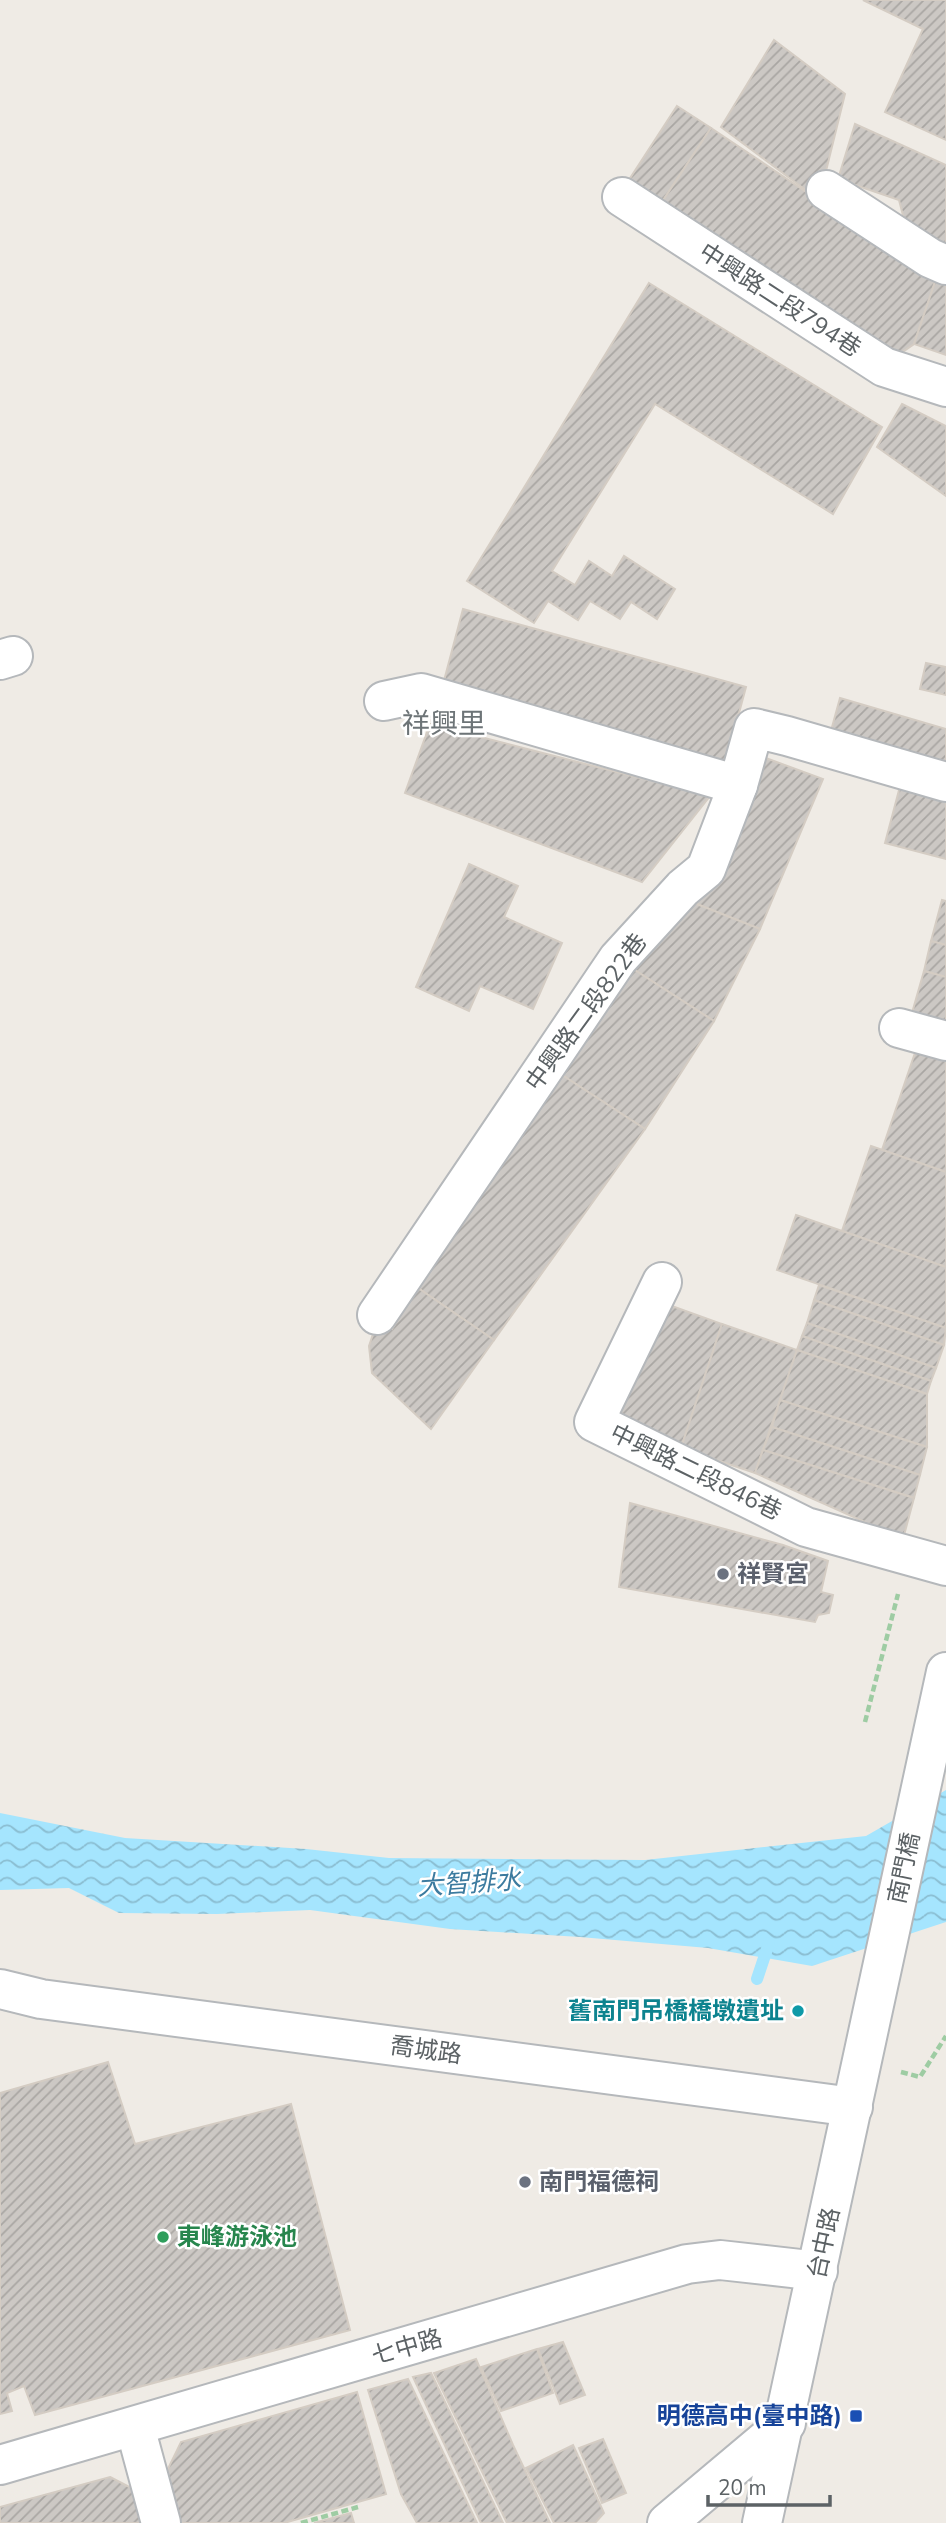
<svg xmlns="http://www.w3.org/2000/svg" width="946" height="2523" font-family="'Nunito Sans','Noto Sans TC',sans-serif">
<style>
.water{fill:url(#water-waves)}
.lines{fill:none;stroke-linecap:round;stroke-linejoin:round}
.stream{stroke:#a5e5fe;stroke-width:12}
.building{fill:url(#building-hatch);stroke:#d4ccc3;stroke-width:2}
.minor-casing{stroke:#b5b8bb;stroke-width:42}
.path{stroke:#9ecca3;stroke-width:4.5;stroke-dasharray:7 3.5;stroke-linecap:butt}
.minor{stroke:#fff;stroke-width:38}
.worship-dot{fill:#6b7280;stroke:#fff;stroke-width:2.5}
.culture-dot{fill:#0f9aa8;stroke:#fff;stroke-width:2.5}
.leisure-dot{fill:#2e9e5b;stroke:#fff;stroke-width:2.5}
.transit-dot{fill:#1a4fb4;stroke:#fff;stroke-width:2.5}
.labels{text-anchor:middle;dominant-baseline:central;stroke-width:5;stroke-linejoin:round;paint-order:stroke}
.street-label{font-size:24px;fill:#5c6265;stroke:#fff}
.worship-label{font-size:24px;font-weight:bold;fill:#5b616d;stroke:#fff;text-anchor:start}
.culture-label{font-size:24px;font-weight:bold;fill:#0d838f;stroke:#fff;text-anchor:end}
.leisure-label{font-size:24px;font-weight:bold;fill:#27864d;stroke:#fff;text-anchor:start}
.transit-label{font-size:24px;font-weight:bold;fill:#164399;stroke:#fff;text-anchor:end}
.water-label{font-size:26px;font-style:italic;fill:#3c7b9f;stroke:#fff}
.quarter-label{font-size:28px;fill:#6d7477;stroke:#fff}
</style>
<defs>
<pattern id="water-waves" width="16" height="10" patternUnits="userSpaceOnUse" patternTransform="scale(1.75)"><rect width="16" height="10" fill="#a5e5fe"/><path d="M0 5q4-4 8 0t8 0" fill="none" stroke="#8abdd1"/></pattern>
<pattern id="building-hatch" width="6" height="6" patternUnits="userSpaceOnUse" patternTransform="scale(1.75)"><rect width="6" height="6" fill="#ccc8c4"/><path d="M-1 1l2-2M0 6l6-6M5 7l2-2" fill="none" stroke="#a9a6a3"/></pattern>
</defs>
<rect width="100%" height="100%" fill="#efebe5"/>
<polygon class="water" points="946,1790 946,1922 812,1966 708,1948 580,1937 450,1929 310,1910 217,1914 119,1913 69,1888 0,1890 0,1813 125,1838 306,1849 389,1858 645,1860 866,1836"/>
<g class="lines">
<polyline class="stream" points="757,1979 769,1943"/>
</g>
<g class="building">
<polygon points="863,0 946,0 946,140 885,112 923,29"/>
<polygon points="774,40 845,94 826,171 807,191 721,127"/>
<polygon points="677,106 711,128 658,208 625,186"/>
<polygon points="855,124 946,165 946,248 906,227 899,200 838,179"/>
<polygon points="711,128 936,279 914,344 891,360 658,208"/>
<polygon points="936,279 946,283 946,355 914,344"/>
<polygon points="649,283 882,427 833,514 655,404 552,571 575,585 589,561 612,576 624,556 675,589 657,619 631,602 620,619 590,601 578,620 548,601 534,623 467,581"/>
<polygon points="902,404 946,426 946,496 877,447"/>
<polygon points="463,609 746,687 724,769 441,692"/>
<polygon points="926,663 946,667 946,695 920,689"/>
<polygon points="840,698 946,729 946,773 829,738"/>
<polygon points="430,724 710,796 642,882 405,793"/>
<polygon points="763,757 823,779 760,929 684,899"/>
<polygon points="903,775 946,787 946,859 885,843"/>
<polygon points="469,864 518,886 504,917 562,943 533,1009 480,986 469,1011 416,987"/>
<polygon points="684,899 760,929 714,1021 627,965"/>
<polygon points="942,900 946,901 946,945 931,941"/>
<polygon points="931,941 946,945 946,977 924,971"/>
<polygon points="627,965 714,1021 645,1129 559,1073"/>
<polygon points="924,971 946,977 946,1030 910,1020"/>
<polygon points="918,1044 946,1054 946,1172 882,1150"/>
<polygon points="559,1073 645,1129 494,1340 418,1288"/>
<polygon points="871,1146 946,1172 946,1267 842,1231"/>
<polygon points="796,1215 946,1267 946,1328 777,1270"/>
<polygon points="819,1285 946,1328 944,1345 814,1300"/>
<polygon points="418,1288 494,1340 431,1429 372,1373 369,1346 377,1322 392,1329"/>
<polygon points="814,1300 944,1345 936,1368 807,1323"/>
<polygon points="658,1301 722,1324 681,1448 616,1425"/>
<polygon points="807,1323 936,1368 931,1381 802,1336"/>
<polygon points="722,1324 797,1350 755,1473 681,1448"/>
<polygon points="802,1336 931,1381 927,1394 797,1350"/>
<polygon points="797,1350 927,1394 927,1447 780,1400"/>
<polygon points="780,1400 927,1447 920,1475 772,1427"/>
<polygon points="772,1427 920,1475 914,1498 763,1450"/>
<polygon points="763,1450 914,1498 903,1539 755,1473"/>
<polygon points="630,1503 783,1545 828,1561 821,1592 833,1595 829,1613 818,1615 815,1622 619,1587"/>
<polygon points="108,2062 135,2144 291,2104 350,2330 35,2415 24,2386 7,2393 12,2411 0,2414 0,2093"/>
<polygon points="563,2342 585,2395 560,2404 538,2349"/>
<polygon points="537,2349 553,2393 501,2411 481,2367"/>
<polygon points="476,2359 513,2445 550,2523 507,2523 434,2373"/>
<polygon points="431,2373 503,2523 481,2523 413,2377"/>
<polygon points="408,2379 477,2523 417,2523 401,2494 368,2390"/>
<polygon points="357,2392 386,2494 284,2523 171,2523 160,2485 181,2442"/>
<polygon points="603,2439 626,2493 602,2503 579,2448"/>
<polygon points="573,2445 604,2513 595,2523 554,2523 526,2468"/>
<polygon points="110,2477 141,2493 149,2523 0,2523 0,2507"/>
<polygon points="351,2513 354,2523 314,2523"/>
</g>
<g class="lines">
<defs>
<g id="minor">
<polyline points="826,190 930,258 946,265"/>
<polyline points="622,197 884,367 946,387"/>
<polyline points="0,660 13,656"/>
<polyline points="384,701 421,693 738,785"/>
<polyline points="899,1028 946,1041"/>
<polyline points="662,1282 594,1422 806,1527 946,1566"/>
<polyline points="377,1315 618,959 683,888 706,869 738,785 754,728 787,736 946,782"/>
<polyline points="0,1989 41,1999 853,2107"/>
<polyline points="135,2427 161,2523"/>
<polyline points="0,2465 687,2264 720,2260 818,2271"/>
<polyline points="667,2523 786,2423"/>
<polyline points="762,2523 946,1672"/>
</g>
</defs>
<use href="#minor" class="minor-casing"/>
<g class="path">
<polyline points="865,1722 898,1594"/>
<polyline points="901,2072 920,2077 946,2036"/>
<polyline points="301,2523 358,2507"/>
</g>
<use href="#minor" class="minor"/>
</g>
<g class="worship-dot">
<circle cx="723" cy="1574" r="7"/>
<circle cx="525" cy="2182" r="7"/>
</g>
<circle class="culture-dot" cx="798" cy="2011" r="7"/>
<circle class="leisure-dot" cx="163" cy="2237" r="7"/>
<rect class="transit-dot" x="849" y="2409" width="14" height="14" rx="3.5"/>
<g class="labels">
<g class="street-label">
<text transform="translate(780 300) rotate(33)">中興路二段794巷</text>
<text transform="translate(586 1012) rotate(-54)">中興路二段822巷</text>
<text transform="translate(696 1472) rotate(26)">中興路二段846巷</text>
<text transform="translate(904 1868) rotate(-78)">南門橋</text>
<text transform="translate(426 2050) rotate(8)">喬城路</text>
<text transform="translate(824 2243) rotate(-78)">台中路</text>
<text transform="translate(407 2347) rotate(-16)">七中路</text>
</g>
<g class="worship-label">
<text x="737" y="1574">祥賢宮</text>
<text x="539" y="2182">南門福德祠</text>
</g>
<g class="culture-label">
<text x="784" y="2011">舊南門吊橋橋墩遺址</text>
</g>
<g class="leisure-label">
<text x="177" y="2237">東峰游泳池</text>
</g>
<g class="transit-label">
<text x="842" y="2416">明德高中(臺中路)</text>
</g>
<g class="water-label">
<text transform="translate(469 1883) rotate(-4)">大智排水</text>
</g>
<g class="quarter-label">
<text x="444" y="724">祥興里</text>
</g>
</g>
<path d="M708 2495v10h122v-10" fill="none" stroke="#5c6265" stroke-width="3.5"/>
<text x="718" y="2495" font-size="21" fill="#5c6265" stroke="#ffffff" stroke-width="5" paint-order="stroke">20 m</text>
</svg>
